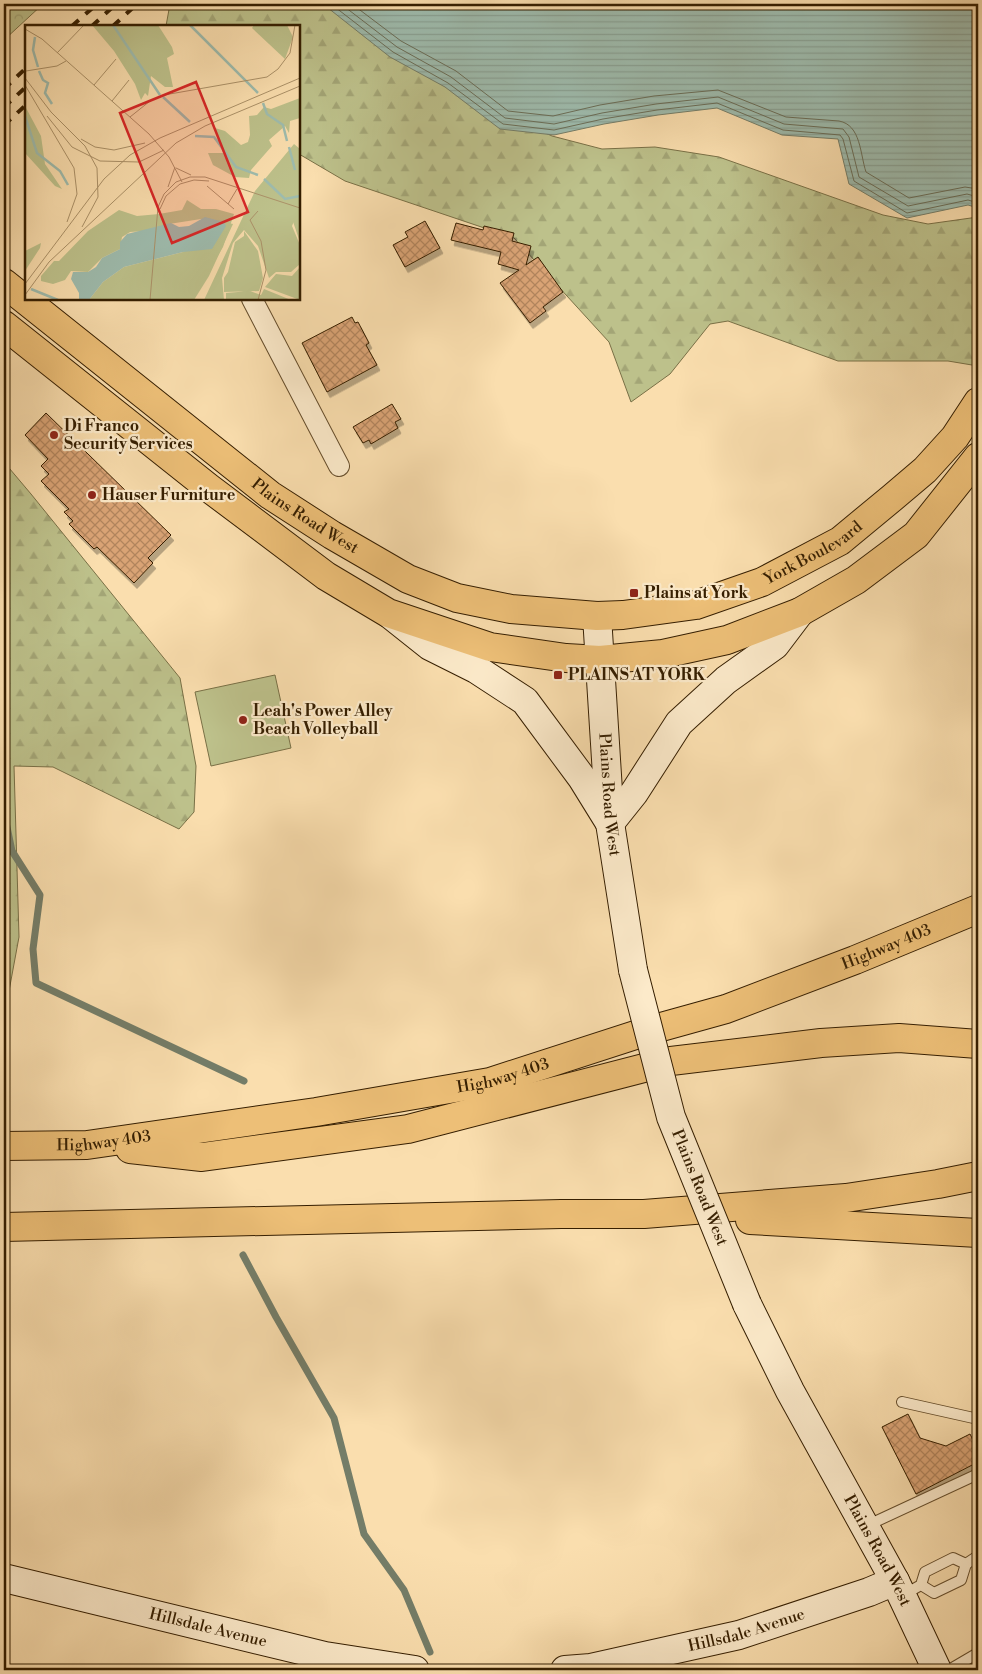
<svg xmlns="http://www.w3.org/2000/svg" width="982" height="1674" font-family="'Libre Bodoni',serif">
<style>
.grass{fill:#bdc18b;stroke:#797046}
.forest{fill:url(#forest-firs);stroke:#797046}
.park{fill:url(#park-crowns);stroke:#797046}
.water{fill:url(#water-rules);stroke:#747d68}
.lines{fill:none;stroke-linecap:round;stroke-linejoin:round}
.shore{stroke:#6a6d57;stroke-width:1}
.stream{stroke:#747d68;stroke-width:7}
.building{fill:url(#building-cross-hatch);stroke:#351e00;filter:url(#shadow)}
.lane-casing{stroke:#664e2c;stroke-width:12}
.street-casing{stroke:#664e2c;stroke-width:22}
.secondary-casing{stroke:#351e00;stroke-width:30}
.primary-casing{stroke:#351e00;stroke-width:30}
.highway-casing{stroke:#351e00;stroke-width:30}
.lane{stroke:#fceaca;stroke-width:10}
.street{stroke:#fceaca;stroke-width:20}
.secondary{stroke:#fceaca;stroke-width:28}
.primary{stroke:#edbf77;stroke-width:28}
.highway{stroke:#edbf77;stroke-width:28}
.rail{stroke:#351e00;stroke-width:4;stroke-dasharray:9 9;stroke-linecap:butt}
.secondary-bridge-casing{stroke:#351e00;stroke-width:30;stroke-linecap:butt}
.secondary-bridge{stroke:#fceaca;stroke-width:28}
.poi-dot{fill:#8f2418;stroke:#fceaca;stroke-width:2}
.labels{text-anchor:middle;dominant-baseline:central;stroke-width:4.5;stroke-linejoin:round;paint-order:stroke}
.poi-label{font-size:16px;font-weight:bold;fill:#351e00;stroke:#fceaca;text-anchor:start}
.street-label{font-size:16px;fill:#351e00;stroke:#fceaca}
.inset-river{fill:none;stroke:#9ebcae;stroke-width:2.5}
.inset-road{fill:none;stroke:#ab9168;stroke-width:1}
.view{fill:#d62828;fill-opacity:0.15;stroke:#d62828;stroke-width:2.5}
.inset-edge{fill:none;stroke:#351e00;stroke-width:2.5}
</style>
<defs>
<pattern id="forest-firs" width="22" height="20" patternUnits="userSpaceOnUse" patternTransform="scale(1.25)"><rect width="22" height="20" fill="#bdc18b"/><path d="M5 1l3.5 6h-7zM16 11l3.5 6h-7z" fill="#a3a576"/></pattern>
<pattern id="park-crowns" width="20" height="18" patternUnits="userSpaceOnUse" patternTransform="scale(1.25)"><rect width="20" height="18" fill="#bdc18b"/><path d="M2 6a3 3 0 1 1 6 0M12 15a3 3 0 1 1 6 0" fill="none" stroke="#a3a576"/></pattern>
<pattern id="water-rules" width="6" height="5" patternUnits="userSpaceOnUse" patternTransform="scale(1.25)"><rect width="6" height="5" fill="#9ebcae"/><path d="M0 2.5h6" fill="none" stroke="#89a194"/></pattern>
<pattern id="building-cross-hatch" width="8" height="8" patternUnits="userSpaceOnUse" patternTransform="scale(1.25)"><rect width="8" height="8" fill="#d9a374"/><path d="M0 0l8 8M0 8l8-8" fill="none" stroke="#b1845d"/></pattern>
<filter id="shadow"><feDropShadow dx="3" dy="5.5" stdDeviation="0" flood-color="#0004"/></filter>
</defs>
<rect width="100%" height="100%" fill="#fadeae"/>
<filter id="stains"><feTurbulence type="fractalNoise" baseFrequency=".004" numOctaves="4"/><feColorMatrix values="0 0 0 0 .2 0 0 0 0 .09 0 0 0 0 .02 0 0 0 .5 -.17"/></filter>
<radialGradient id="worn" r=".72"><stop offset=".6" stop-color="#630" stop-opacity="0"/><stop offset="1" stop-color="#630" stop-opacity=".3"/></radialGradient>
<polygon class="grass" points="275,675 291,748 211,766 195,692"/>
<g class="forest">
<polygon points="170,4 366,4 440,83 552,136 602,149 655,147 719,157 883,215 928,224 978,217 978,366 948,361 838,361 728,321 710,324 670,374 631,402 609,342 514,238 345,181 299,154 299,26 166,26"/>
<polygon points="4,462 31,494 180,678 196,766 194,812 179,829 53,767 14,766 19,937 4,1018"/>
</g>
<polygon class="park" points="4,4 43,4 4,40"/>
<polygon class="water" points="323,4 978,4 978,208 968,205 907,218 849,184 838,139 782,135 717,108 658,115 604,124 554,135 500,129 445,87 390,57"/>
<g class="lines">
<g class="shore">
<polyline points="331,4 393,52 448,83 503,124 554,130 603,119 657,110 717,103 783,130 840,135 843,139 854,181 907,213 968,200 978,203"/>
<polyline points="341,4 397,47 451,77 505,118 554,124 602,113 656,104 718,97 784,124 843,129 849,137 859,177 908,206 967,194 978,197"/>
<path d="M 352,4 L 401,41 L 456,71 L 508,111 L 553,116 L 600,105 L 654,96 L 718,90 L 786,117 L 839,121 C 861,125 860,154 866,172 L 909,198 L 965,187 L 978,189"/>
</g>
<g class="stream">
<polyline points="4,813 12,851 40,895 33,949 36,983 244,1081"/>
<polyline points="243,1255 276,1317 334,1418 364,1534 404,1590 430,1652"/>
</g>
</g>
<g class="building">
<polygon points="425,221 440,248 405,267 393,245 408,237 405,232"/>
<polygon points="456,223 483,230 484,226 514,233 512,241 531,246 526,265 538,257 563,292 543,307 546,311 530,323 500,283 519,270 498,264 501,252 451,240"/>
<polygon points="352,317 355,323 358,322 369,343 366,345 377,365 327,392 302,343"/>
<polygon points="392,404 401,419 395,422 398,428 371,444 369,440 363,443 353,427"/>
<polygon points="46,413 171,535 148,558 153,563 134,583 97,547 94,549 69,524 73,521 64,512 69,509 41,481 49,474 41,466 48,459 25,435"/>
<polygon points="908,1414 920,1438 946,1446 970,1434 978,1450 978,1462 916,1494 882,1427"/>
</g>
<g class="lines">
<defs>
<g id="lane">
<polyline points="902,1402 978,1419"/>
<polyline points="866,1526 978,1474"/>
<polyline points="966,1564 978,1556"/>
<polyline points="903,1595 921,1585 925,1572 953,1558 966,1564 961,1580 934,1593 921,1585"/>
<polyline points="949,1670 978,1653"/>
</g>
<polyline id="street" points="252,299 339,466"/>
<g id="secondary">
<polyline points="391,615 430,646 476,669 525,701 582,778 608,820"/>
<path id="s1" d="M 597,616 L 610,823 L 633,970"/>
<polyline points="610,823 634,793 679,723 726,680 775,645 800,612"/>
<path id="s2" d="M 747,1304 L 790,1391 L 895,1581 L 937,1670"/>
<path id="s3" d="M 4,1578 L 325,1656 L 415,1670"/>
<path id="s4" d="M 565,1670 L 591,1668 L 739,1635 L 869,1592 L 895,1581"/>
</g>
<g id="primary">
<path id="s5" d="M 4,283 L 270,495 L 332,535 L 408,579 L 457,598 L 511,609 L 597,616 L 623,615 L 696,605 L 762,582 L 840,541 L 892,498 L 925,470 L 955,437 L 978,402"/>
<polyline points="4,325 209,488 326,576 388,613 490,647 566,658 600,660 663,654 727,640 800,612 856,580 916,535 978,457"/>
</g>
<g id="highway">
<path id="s6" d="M 4,1146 L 87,1145 L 316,1112 L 490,1082 L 654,1029 L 726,1009 L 855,960 L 978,909"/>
<polyline points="130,1149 202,1157 408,1129 671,1061 821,1043 899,1038 978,1044"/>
<polyline points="750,1220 978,1233"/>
<polyline points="4,1227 561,1214 644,1214 846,1198 938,1184 978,1176"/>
</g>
</defs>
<use href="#lane" class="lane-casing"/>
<use href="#street" class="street-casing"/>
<use href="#secondary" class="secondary-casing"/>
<use href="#primary" class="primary-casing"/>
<use href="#highway" class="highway-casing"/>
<use href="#lane" class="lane"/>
<use href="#street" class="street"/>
<use href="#secondary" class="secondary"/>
<use href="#primary" class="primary"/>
<use href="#highway" class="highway"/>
<g class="rail">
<polyline points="72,26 97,4"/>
<polyline points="92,26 116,4"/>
<polyline points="113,26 137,4"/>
<polyline points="4,89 26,68"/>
<polyline points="4,107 26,87"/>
<polyline points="4,125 26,105"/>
</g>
<defs>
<g id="secondary-bridge">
<path id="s7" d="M 633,970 L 671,1117 L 747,1304"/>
</g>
</defs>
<use href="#secondary-bridge" class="secondary-bridge-casing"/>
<use href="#secondary-bridge" class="secondary-bridge"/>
</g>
<g class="poi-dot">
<circle cx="54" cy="435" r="5"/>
<circle cx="92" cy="495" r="5"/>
<rect x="629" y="588" width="10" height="10" rx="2.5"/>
<rect x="553" y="670" width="10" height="10" rx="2.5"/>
<circle cx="243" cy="720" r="5"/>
</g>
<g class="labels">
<g class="poi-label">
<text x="64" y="426">Di Franco<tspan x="64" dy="18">Security Services</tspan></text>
<text x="102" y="495">Hauser Furniture</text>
<text x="644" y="593">Plains at York</text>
<text x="568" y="675">PLAINS AT YORK</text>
<text x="253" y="711">Leah's Power Alley<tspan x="253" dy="18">Beach Volleyball</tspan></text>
</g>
<g class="street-label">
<text stroke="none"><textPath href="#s5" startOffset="381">Plains Road West</textPath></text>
<text stroke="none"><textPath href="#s5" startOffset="924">York Boulevard</textPath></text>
<text stroke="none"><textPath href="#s1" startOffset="179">Plains Road West</textPath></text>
<text stroke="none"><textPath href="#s6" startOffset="910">Highway 403</textPath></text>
<text stroke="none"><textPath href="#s6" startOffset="505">Highway 403</textPath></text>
<text stroke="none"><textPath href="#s6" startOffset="100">Highway 403</textPath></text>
<text stroke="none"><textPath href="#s7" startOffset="228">Plains Road West</textPath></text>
<text stroke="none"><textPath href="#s2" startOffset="279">Plains Road West</textPath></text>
<text stroke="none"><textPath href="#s3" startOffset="210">Hillsdale Avenue</textPath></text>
<text stroke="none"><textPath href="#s4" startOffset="186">Hillsdale Avenue</textPath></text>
</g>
</g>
<g transform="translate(25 25)">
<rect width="275" height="275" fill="#fadeae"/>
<path d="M 67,0 L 133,0 L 147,22 L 149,29 L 142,33 L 148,62 L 140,62 L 126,51 L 123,71 L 120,68 L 116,75 L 110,59 L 89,26 ZM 275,73 L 275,93 L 265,96 L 264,108 L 260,101 L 244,115 L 247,121 L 226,145 L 224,153 L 210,152 L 188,140 L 183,128 L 198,128 L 190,103 L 200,106 L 216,120 L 223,117 L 225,110 L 224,91 L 232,90 L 239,82 L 246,84 ZM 0,81 L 16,111 L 20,139 L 37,164 L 30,161 L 0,128 ZM 162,175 L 176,184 L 191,184 L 209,189 L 198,222 L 187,241 L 157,229 L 186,194 L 176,194 L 144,199 L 133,205 L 105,207 L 97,212 L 95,224 L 77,233 L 63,247 L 46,246 L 40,255 L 28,259 L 16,256 L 16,251 L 29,236 L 34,236 L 63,206 L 94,185 L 112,191 L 134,189 L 157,185 ZM 16,218 L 15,223 L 0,246 L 0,226 Z" fill="#bdc18b"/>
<path d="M 275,148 L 275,217 L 266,191 ZM 219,206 L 233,226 L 238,253 L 234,266 L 199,267 L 199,253 L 203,247 L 210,217 L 219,211 ZM 275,242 L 275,275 L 240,262 L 251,249 L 267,251 ZM 239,264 L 266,275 L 201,275 L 201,268 L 225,266 L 236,270 Z" fill="#bdc18b"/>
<path d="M 229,0 L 262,0 L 268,12 L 260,34 L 227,3 Z" fill="#bdc18b"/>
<path d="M 269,119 L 275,124 L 275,182 L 267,201 L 275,220 L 275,239 L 266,247 L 251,247 L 244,253 L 233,221 L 219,205 L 208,218 L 197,253 L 199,275 L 179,275 L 230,166 ZM 199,197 L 208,199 L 184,251 L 169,275 L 64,275 L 78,257 L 99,242 L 158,227 L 187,224 L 198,207 Z" fill="#bdc18b"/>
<path d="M 248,187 L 252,192 L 247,197 L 249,206 L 256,207 L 266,216 L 267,220 L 260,228 L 249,220 L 247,212 L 233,203 ZM 127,246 L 122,275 L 73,275 L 97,254 Z" fill="#bdc18b"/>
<path d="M 180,192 L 199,197 L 201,201 L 187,224 L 158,227 L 99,242 L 78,257 L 64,275 L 54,275 L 54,268 L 46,254 L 48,247 L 63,247 L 71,242 L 77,233 L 95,224 L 95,217 L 102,209 L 146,198 L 154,202 L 164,201 Z" fill="#9ebcae"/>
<path class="inset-river" d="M 88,0 L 135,70M 165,0 L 233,68M 10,12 L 8,25 L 13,42M 14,46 L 18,55 L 23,58 L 20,68 L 27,79M 138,72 L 165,97M 238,78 L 242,89 L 258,100 L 262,116M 0,91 L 12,128 L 35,146 L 43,160M 170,111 L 189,112 L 211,142 L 233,150M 264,122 L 270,145M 239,154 L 260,174 L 275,171M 6,264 L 33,275"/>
<path class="inset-road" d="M 0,4 L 17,14 L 124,109 L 144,132 L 157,157M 32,28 L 59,0M 1,46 L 32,41 L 41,36M 0,53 L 26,87 L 60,121 L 72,143 L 73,172 L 57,202M 0,60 L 49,143 L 52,169 L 42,197M 69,60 L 91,34M 87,76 L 104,55M 22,91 L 47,122 L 75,136 L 114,137 L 139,125M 105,92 L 125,76 L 139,70 L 242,52 L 253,44 L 265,28 L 270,0M 56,114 L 70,122 L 89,125 L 120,118M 151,143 L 166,150M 182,161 L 209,184M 143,162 L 150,142M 203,179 L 212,164M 135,184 L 141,171 L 155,159 L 169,155 L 184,156M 233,186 L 225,195 L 236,216 L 241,245 L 233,275M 0,259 L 79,154 L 105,130 L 135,113 L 275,53M 0,270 L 24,237 L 151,118 L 180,101 L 275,61M 125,275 L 133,182 L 139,169 L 151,157 L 165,152 L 180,152 L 275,183"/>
<path class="view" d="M 171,57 L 223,187 L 147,218 L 95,88 Z"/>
<rect width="275" height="275" class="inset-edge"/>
</g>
<rect width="982" height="1674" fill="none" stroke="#fadeae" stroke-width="20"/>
<rect x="5" y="5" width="972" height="1664" fill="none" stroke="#351e00" stroke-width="2.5"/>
<rect x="10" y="10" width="962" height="1654" fill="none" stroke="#351e00"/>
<rect width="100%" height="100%" filter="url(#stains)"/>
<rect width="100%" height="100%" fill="url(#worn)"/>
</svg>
